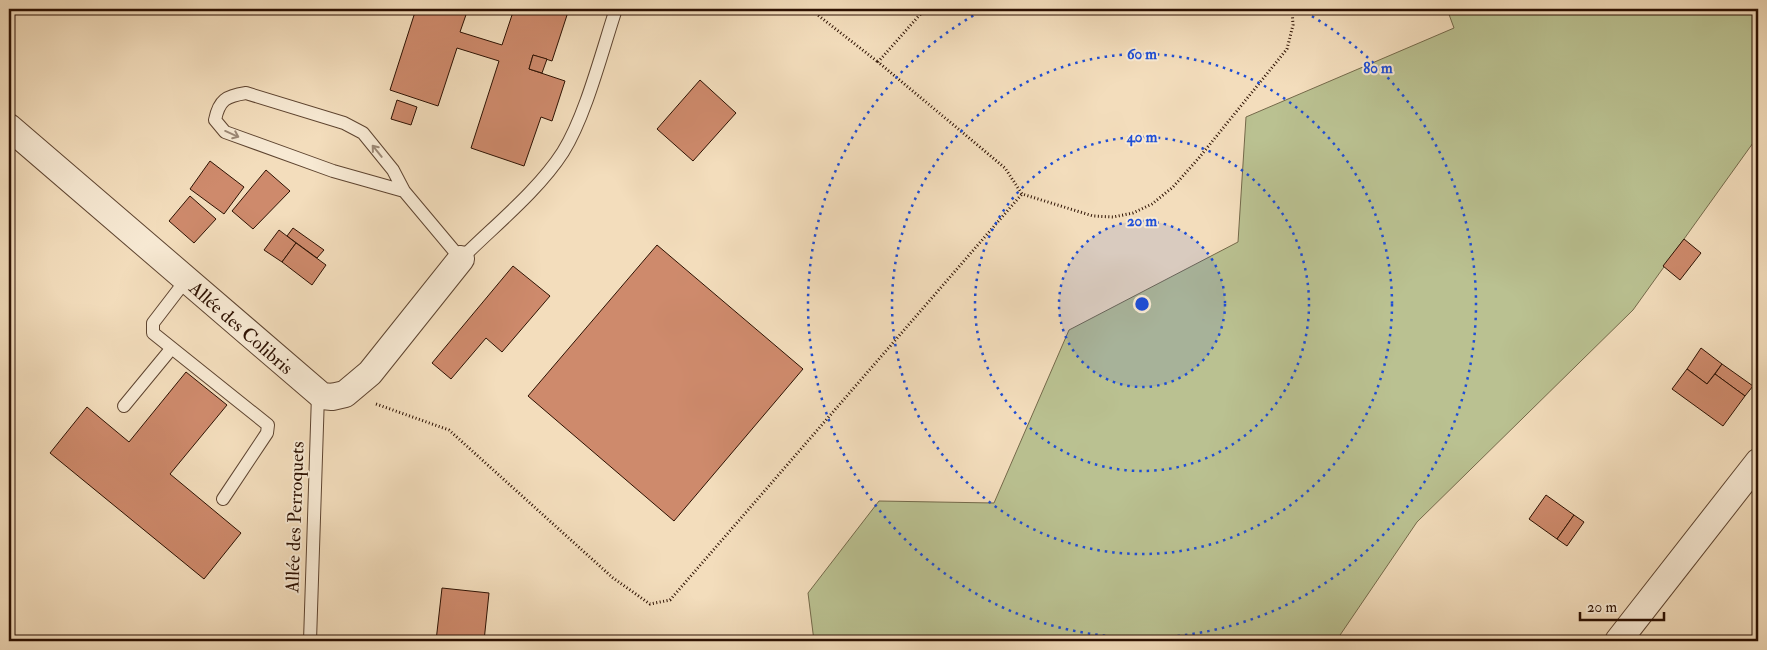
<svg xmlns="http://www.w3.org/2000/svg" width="1767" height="650" font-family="'IM FELL Double Pica',serif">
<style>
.green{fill:#bac191;stroke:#74694a}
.building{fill:#ce8a6c;stroke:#2d1102}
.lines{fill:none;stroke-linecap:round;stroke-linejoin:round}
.lane-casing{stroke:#5e4430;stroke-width:14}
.street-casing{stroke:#5e4430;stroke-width:28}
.path{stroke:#2d1102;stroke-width:3;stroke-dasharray:1 2.5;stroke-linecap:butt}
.lane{stroke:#f7e9d3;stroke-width:12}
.street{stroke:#f7e9d3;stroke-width:26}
.oneway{stroke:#9c8875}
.ring{fill:none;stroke:#1d4ed8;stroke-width:2.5;stroke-dasharray:2.5 5}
.labels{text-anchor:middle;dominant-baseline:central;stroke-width:4;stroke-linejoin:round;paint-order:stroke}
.street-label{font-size:19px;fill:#2d1102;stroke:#f7e9d3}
.centre{fill:#1d4ed8;stroke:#f7e9d3;stroke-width:2.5}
.ring-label{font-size:15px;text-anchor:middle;font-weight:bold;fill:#1d4ed8;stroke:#f7e9d3;stroke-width:4;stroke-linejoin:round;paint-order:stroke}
</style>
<rect width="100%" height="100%" fill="#f3ddbc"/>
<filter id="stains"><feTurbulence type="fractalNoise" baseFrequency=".004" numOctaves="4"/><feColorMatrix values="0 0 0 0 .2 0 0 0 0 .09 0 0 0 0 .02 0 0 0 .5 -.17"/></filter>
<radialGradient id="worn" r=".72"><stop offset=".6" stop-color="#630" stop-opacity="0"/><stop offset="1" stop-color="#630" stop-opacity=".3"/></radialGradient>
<polygon class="green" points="1447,9 1758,9 1758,136 1633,310 1417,522 1336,641 814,641 808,593 879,501 994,503 1069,330 1238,242 1246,117 1454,28"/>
<g class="building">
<polygon points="416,9 468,9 460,32 502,45 514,9 569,9 552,61 533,55 529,69 565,81 552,121 541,117 524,166 471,148 499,61 457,48 438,106 390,90"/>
<polygon points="533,55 547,59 542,73 529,69"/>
<polygon points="700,80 736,113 693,161 657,129"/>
<polygon points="397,100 417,107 411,125 391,119"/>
<polygon points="210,161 244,187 224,214 190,189"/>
<polygon points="266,170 290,191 253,229 232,211"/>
<polygon points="190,196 216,219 194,243 169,221"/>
<polygon points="293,228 324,250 317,258 287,236"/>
<polygon points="279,230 296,243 282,262 264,250"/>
<polygon points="1684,239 1701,253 1680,280 1663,266"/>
<polygon points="296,243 326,265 312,285 282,262"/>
<polygon points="657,245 803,369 674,521 528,396"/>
<polygon points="513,266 550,296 502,352 486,338 451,379 432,363"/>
<polygon points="1701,348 1722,364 1707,384 1687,369"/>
<polygon points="1722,364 1753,386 1745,396 1715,374"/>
<polygon points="1687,369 1707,384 1715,374 1745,396 1723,426 1672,389"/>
<polygon points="186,372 227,405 170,474 241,533 204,579 50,453 87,407 129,442"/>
<polygon points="1546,495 1574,515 1557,539 1529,519"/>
<polygon points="1574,515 1584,522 1567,546 1557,539"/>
<polygon points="442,588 489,593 484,641 436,641"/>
</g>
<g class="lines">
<defs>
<g id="lane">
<path d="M 404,191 L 333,171 L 225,132 L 215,120 C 219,100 226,96 246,93 L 344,123 L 363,133 L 393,170 L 404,191 L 461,259 C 494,226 538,191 563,152 C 586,115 602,51 616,9"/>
<polyline points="186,280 153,323 153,333 268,425 267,433 223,499"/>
<polyline points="124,406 171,349"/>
<polyline points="310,641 318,395"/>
</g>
<g id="street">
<polyline points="9,127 322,396 332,397 345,394 370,373 461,259"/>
<polyline points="1618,641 1758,462"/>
</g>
</defs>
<use href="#lane" class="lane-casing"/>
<use href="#street" class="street-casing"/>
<g class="path">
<polyline points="810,9 878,62"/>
<polyline points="925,9 878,62 1005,168 1022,194 1093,216 1113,217 1133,213 1152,204 1173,187 1198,159 1287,49 1293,25 1292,9"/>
<polyline points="376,404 449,430 613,578 650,604 670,600 1022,194"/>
</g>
<use href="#lane" class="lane"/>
<use href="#street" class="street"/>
</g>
<defs><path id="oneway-shaft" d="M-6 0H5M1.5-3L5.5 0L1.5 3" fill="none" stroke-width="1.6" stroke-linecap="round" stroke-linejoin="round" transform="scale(1.25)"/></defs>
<g class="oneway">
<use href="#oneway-shaft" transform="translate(232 134) rotate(24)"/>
<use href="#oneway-shaft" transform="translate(377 151) rotate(-129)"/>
</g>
<circle cx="1142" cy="304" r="83" fill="#1d4ed8" fill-opacity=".12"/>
<g class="ring">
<circle cx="1142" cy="304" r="83"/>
<circle cx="1142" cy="304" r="167"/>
<circle cx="1142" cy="304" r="250"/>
<path d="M1299 9A334 334 0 1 1 985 9"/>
</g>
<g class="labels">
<g class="street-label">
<text transform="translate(241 328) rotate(41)">Allée des Colibris</text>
<text transform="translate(295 517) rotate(-88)">Allée des Perroquets</text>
</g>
</g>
<circle cx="1142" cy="304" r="8" class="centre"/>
<g class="ring-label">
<text x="1142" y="59">60 m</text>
<text x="1378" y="73">80 m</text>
<text x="1142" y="142">40 m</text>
<text x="1142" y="226">20 m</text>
</g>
<rect width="1767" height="650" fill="none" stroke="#f3ddbc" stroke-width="30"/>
<rect x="10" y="10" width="1747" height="630" fill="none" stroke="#2d1102" stroke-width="2.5"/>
<rect x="15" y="15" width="1737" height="620" fill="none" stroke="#2d1102"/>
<path d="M1580 612v8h84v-8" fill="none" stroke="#2d1102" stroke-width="2.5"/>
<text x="1587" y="612" font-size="15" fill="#2d1102" stroke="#f7e9d3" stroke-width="4" paint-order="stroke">20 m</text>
<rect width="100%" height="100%" filter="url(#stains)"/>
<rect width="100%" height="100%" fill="url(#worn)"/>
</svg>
